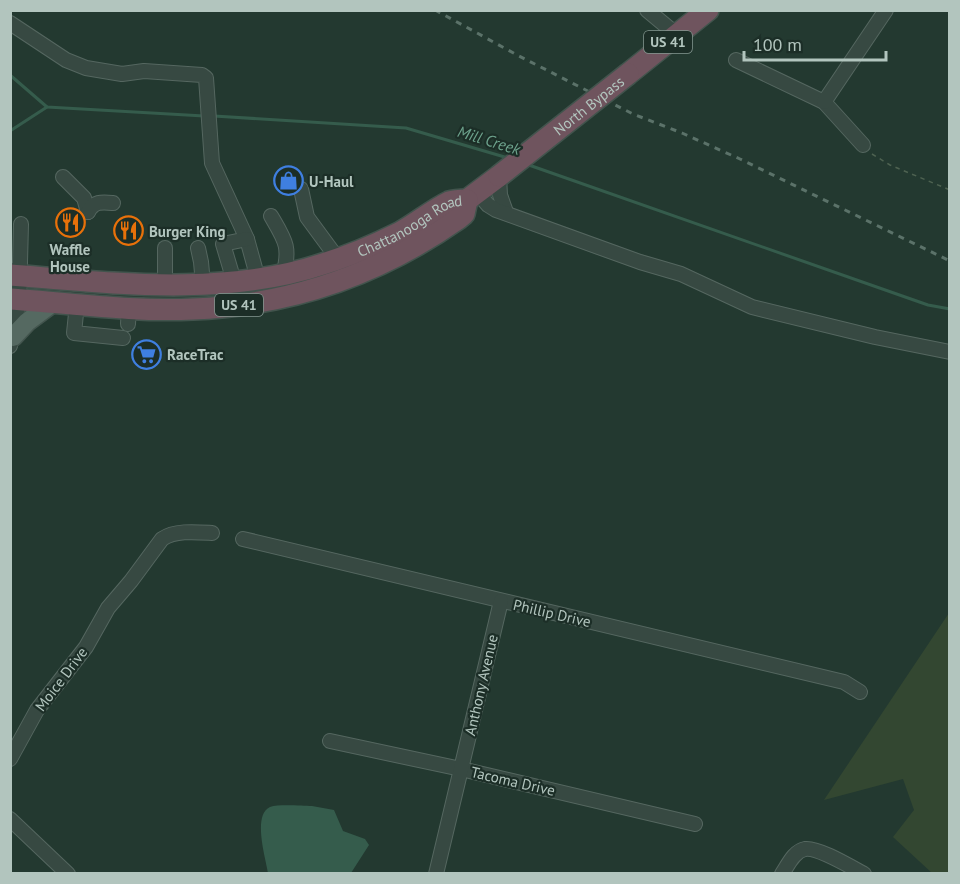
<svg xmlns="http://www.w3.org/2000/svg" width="960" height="884" font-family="'PT Sans',sans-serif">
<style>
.green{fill:#334731}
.water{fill:#355c4c}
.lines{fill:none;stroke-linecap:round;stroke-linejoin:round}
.stream{stroke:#355c4c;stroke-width:3}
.minor-casing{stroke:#556760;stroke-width:16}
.major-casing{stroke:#43554e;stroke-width:21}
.highway-casing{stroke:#42544d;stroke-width:24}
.path{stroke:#4e6251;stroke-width:1.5;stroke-dasharray:4.5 4.5;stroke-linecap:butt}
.minor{stroke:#374942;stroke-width:14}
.major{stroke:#556961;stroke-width:18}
.highway{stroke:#6f545e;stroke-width:21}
.rail{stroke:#5b7269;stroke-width:3;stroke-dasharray:6 6;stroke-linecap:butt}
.highway-bridge-casing{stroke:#42544d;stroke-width:24;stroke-linecap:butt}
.highway-bridge{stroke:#6f545e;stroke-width:21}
.labels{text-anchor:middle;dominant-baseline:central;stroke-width:4.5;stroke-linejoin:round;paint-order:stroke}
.shield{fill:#1c2e27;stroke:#859891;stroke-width:1.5}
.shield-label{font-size:14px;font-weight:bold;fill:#b2c5be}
.street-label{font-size:15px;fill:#b2c5be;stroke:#1c2e27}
.poi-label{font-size:15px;font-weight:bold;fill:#b2c5be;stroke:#1c2e27;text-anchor:start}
.water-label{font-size:16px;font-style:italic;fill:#6da28c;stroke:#1c2e27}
</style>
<rect width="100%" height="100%" fill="#233930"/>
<polygon class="green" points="949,613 949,873 932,873 893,837 914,810 903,779 824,800"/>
<path class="water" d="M 312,806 L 334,810 L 343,831 L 365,839 L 369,845 L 351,873 L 268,873 C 266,859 252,815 270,807 C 279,804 302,806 312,806 Z"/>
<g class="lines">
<g class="stream">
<polyline points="10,75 47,107 204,116"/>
<polyline points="214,116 406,128 508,158"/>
<polyline points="10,131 47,107"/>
<polyline points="526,164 928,305 950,309"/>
</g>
<defs>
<g id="minor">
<polyline points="647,10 677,35"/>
<polyline points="10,23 66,60 86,68 122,74 144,71 202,75 206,78 212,163 247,239 258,279"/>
<polyline points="736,60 824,102 863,145"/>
<polyline points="824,102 886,10"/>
<polyline points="499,176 500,195 506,212"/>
<polyline points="63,177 84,198 88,212"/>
<polyline points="301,189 307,217 332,251 340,259"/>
<polyline points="477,192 488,205 496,210 640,262 681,274 752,307 875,337 950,352"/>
<path d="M 88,212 C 94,201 102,202 113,203"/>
<path d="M 271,216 C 285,240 291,247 283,275"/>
<polyline points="198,248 201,262 203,284"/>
<polyline points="234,281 223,244 247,239"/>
<polyline points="165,285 165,248"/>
<polyline points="77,304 74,333 123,338"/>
<polyline points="128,324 129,307"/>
<polyline points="10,346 19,300 21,224"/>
<polyline points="243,539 844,682 860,692"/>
<polyline points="330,741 461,769 695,824"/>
<path d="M 10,759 L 37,710 L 86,647 L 108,608 L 131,581 L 162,539 C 175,530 196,532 212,533"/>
<polyline points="10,819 68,874"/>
<polyline points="436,874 501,601"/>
<path d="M 782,874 C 788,865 794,851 805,849 C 818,847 851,867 864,874"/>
</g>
<polyline id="major" points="13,337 27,322 54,302"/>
<g id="highway">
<polyline points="628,74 708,10"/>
<polyline points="467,200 499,176"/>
<path id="s1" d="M 10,275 C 113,283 223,297 323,264 C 349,256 375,245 399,233 C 416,224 432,210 449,202 C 455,200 462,200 467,200"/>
<path d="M 10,299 C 71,303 133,312 193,309 C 291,305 378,275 458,219 L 464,214 L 467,200"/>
</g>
</defs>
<use href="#minor" class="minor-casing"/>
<use href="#major" class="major-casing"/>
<use href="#highway" class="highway-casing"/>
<polyline class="path" points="872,154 890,165 950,190"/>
<use href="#minor" class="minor"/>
<use href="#major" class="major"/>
<use href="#highway" class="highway"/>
<polyline class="rail" points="435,10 519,56 633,114 682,133 740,159 950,261"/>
<defs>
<g id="highway-bridge">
<path id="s2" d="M 499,176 L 628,74"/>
</g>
</defs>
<use href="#highway-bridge" class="highway-bridge-casing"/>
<use href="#highway-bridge" class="highway-bridge"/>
</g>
<defs>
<symbol id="shop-ring" viewBox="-11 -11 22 22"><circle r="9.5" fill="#1c2e27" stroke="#3f7fe0" stroke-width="1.5"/><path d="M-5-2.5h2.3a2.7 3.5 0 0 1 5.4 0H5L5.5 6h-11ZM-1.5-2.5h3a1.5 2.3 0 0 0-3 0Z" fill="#3f7fe0"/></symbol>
<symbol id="restaurant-ring" viewBox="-11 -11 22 22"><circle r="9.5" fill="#1c2e27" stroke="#e8710a" stroke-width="1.5"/><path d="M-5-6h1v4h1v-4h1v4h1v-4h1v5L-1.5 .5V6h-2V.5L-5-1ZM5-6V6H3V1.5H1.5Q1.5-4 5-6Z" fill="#e8710a"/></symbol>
<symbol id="supermarket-ring" viewBox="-11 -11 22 22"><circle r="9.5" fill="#1c2e27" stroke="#3f7fe0" stroke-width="1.5"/><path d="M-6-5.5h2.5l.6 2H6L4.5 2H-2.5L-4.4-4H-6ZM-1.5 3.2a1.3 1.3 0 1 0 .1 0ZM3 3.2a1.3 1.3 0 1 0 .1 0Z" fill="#3f7fe0"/></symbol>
</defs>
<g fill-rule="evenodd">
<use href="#shop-ring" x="272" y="164" width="33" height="33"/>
<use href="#restaurant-ring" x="54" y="206" width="33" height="33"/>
<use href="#restaurant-ring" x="112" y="214" width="33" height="33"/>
<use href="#supermarket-ring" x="130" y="338" width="33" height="33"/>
</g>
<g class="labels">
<g class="shield">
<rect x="644" y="31" width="48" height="22" rx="4.5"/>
<rect x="215" y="294" width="48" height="22" rx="4.5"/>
</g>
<g class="shield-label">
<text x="668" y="42">US 41</text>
<text x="239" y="305">US 41</text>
</g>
<g class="street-label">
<text stroke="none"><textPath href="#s2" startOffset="114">North Bypass</textPath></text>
<text stroke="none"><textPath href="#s1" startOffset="411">Chattanooga Road</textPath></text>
<text transform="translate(552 613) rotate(13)">Phillip Drive</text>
<text transform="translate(61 679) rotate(-53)">Moice Drive</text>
<text transform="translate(481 685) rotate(-77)">Anthony Avenue</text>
<text transform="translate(513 781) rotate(13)">Tacoma Drive</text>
</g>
<g class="poi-label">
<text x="309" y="181">U-Haul</text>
<text x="149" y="231">Burger King</text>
<text x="70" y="249" text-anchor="middle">Waffle<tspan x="70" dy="17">House</tspan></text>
<text x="167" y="354">RaceTrac</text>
</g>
<g class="water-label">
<text transform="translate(489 140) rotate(17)">Mill Creek</text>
</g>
</g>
<rect width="960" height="884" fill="none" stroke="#b2c5be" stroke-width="24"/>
<path d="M744 51v9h142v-9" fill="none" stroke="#b2c5be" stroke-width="3"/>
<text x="753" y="51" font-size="18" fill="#b2c5be" stroke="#1c2e27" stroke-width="4.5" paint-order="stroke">100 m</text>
</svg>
